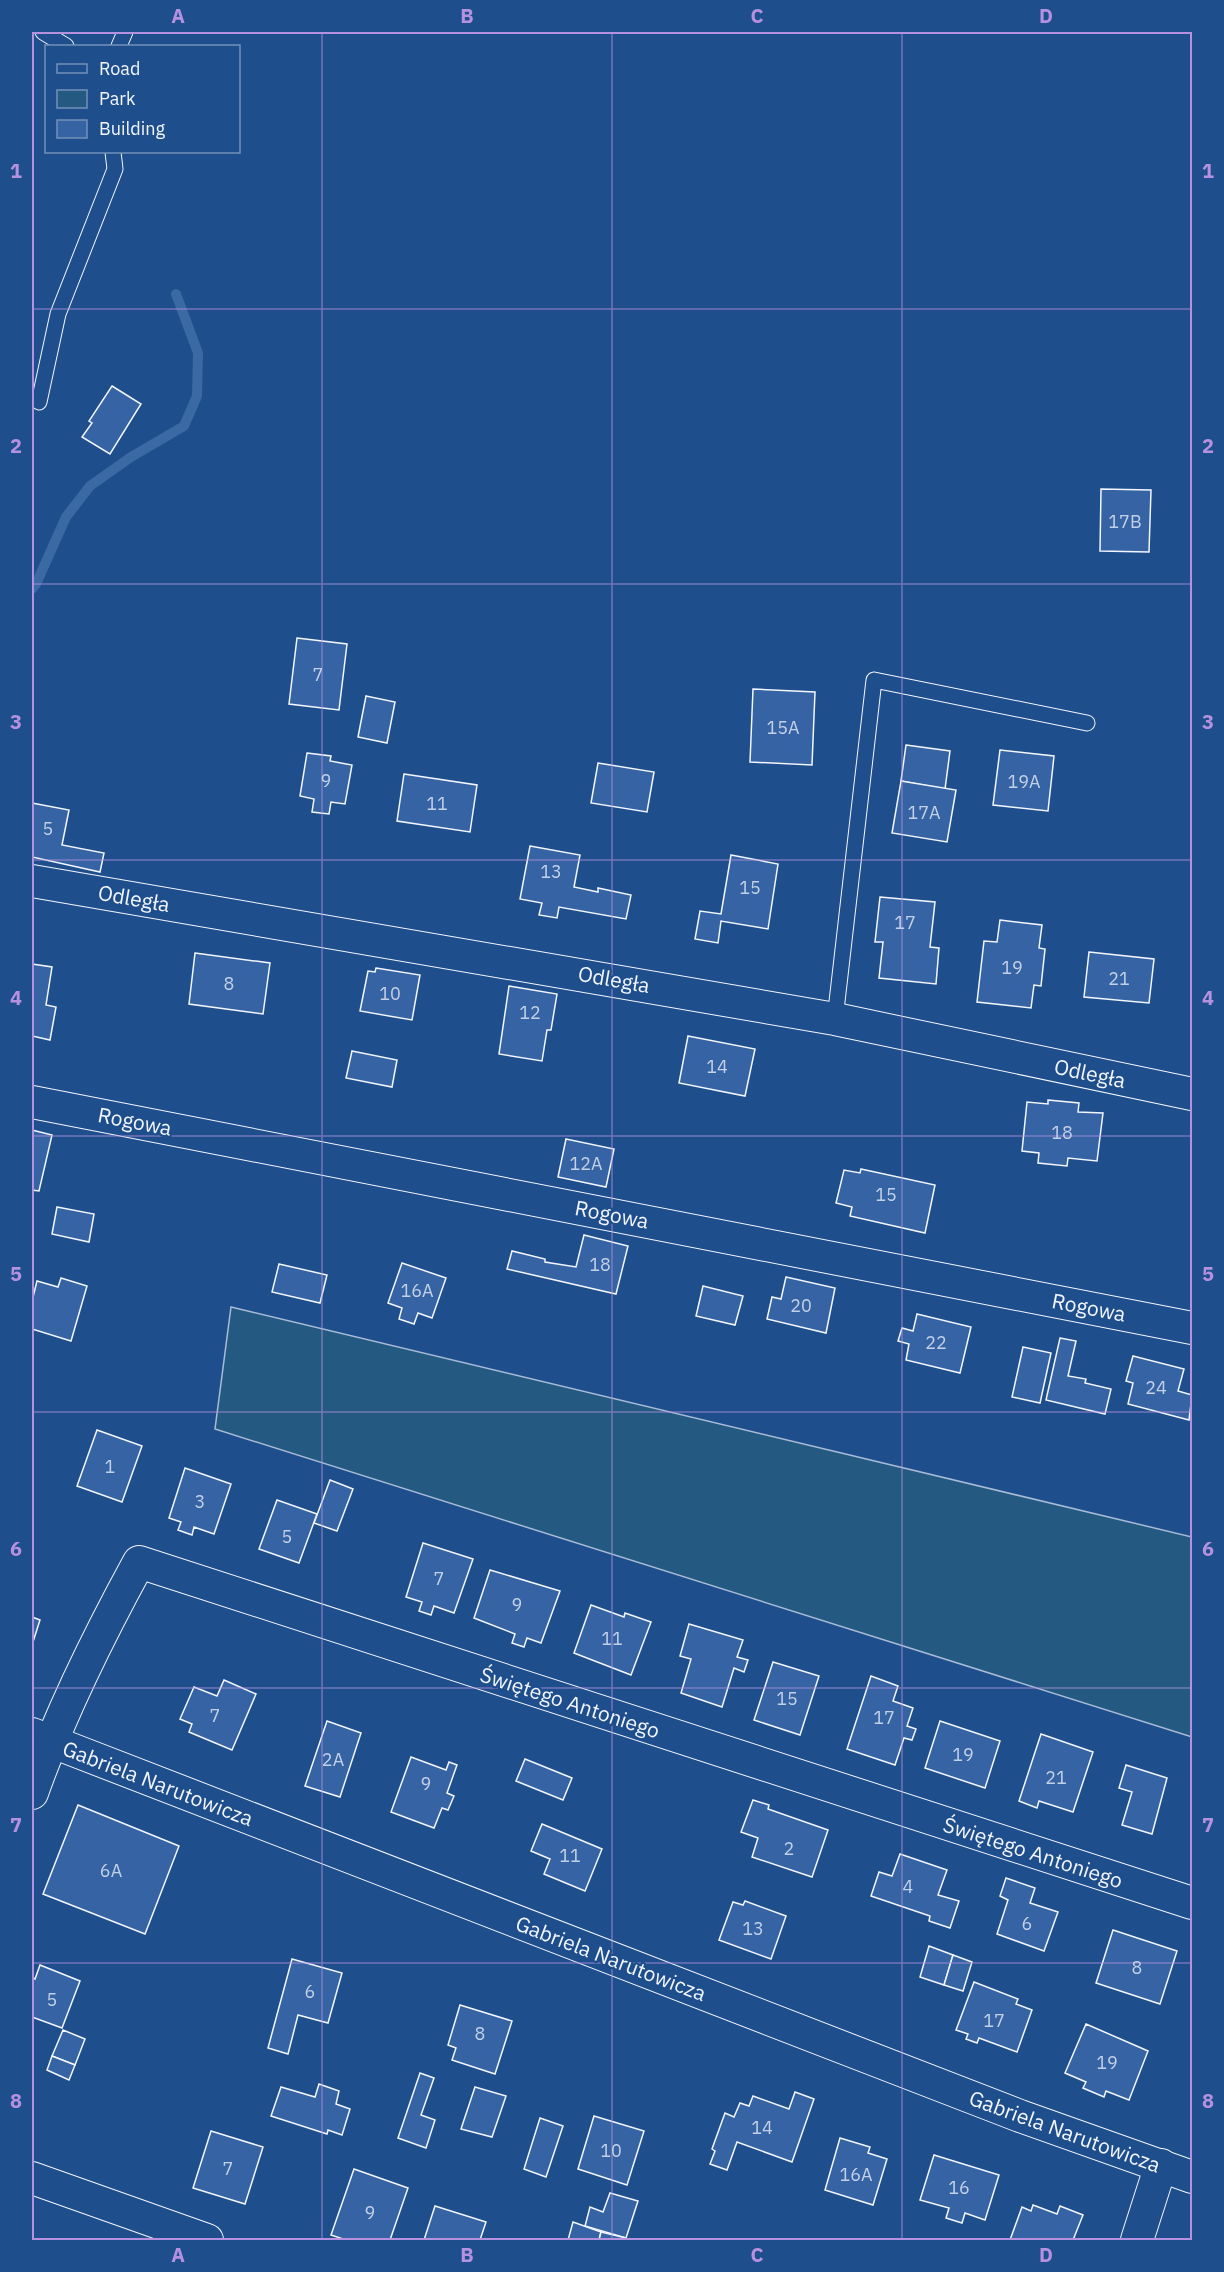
<svg xmlns="http://www.w3.org/2000/svg" width="1224" height="2272" font-family="'IBM Plex Sans',sans-serif">
<style>
.green{fill:#245a82;stroke:#a8bbd7;stroke-width:1.5}
.lines{fill:none;stroke-linecap:round;stroke-linejoin:round}
.stream{stroke:#3b69a3;stroke-width:10}
.building{fill:#3563a3;stroke:#f2f6ff;stroke-width:1.5}
.service-casing{stroke:#f2f6ff;stroke-width:17}
.minor-casing{stroke:#f2f6ff;stroke-width:34}
.service{stroke:#1f4e8c;stroke-width:15}
.minor{stroke:#1f4e8c;stroke-width:32}
.grid{fill:none;stroke:#b691df;stroke-width:1.5;stroke-opacity:0.55}
.labels{text-anchor:middle;dominant-baseline:central;stroke-width:4.5;stroke-linejoin:round;paint-order:stroke}
.number-label{font-size:18px;fill:#c3d1e8}
.street-label{font-size:21px;fill:#f2f6ff;stroke:#1f4e8c}
.neatline{fill:none;stroke:#b691df;stroke-width:2}
.grid-label{font-size:20px;text-anchor:middle;font-weight:bold;fill:#b691df}
</style>
<rect width="100%" height="100%" fill="#1f4e8c"/>
<polygon class="green" points="231,1307 1192,1537 1192,1737 215,1429"/>
<g class="lines">
<polyline class="stream" points="32,589 36,584 66,517 90,486 131,457 184,426 197,396 198,353 176,294"/>
</g>
<g class="building">
<polygon points="112,386 141,404 110,454 82,437 92,423 89,421"/>
<polygon points="1101,489 1151,490 1149,552 1100,551"/>
<polygon points="297,638 347,644 339,710 289,704"/>
<polygon points="753,689 815,692 812,765 750,762"/>
<polygon points="366,696 395,702 387,743 358,737"/>
<polygon points="906,745 950,751 945,789 901,781"/>
<polygon points="1000,750 1054,756 1048,811 993,805"/>
<polygon points="307,753 331,756 330,761 352,765 345,804 331,802 329,814 312,812 314,799 300,796"/>
<polygon points="598,763 654,772 647,812 591,803"/>
<polygon points="404,774 477,785 470,832 397,821"/>
<polygon points="901,781 956,790 947,842 892,833"/>
<polygon points="32,803 69,810 62,845 104,853 100,872 32,857"/>
<polygon points="530,846 580,855 574,887 598,892 598,888 631,895 626,919 559,907 557,918 539,915 542,903 520,899"/>
<polygon points="731,855 778,864 768,929 721,921 718,943 695,939 700,911 721,914"/>
<polygon points="880,897 935,902 930,947 939,948 936,984 879,978 883,942 875,942"/>
<polygon points="1000,920 1042,925 1039,948 1045,949 1041,986 1034,985 1031,1008 977,1002 984,941 997,942"/>
<polygon points="1089,952 1154,959 1149,1003 1084,997"/>
<polygon points="195,953 270,963 263,1014 189,1004"/>
<polygon points="32,964 52,967 46,1005 56,1007 50,1040 32,1036"/>
<polygon points="376,968 420,975 412,1020 360,1011 368,971 375,972"/>
<polygon points="509,986 557,994 551,1030 547,1030 542,1061 499,1054"/>
<polygon points="688,1036 755,1049 745,1096 679,1083"/>
<polygon points="352,1051 397,1060 392,1087 346,1078"/>
<polygon points="1048,1100 1079,1103 1078,1112 1103,1113 1097,1161 1068,1158 1067,1166 1038,1163 1039,1153 1022,1151 1027,1102 1048,1104"/>
<polygon points="32,1130 52,1135 39,1191 32,1190"/>
<polygon points="566,1139 614,1149 606,1187 558,1177"/>
<polygon points="861,1169 935,1185 925,1233 850,1216 852,1207 836,1203 844,1170 860,1173"/>
<polygon points="57,1207 94,1214 89,1242 52,1234"/>
<polygon points="584,1235 628,1246 616,1294 507,1269 512,1251 545,1259 545,1262 576,1267"/>
<polygon points="402,1263 446,1278 432,1318 418,1313 414,1324 399,1319 402,1308 388,1303"/>
<polygon points="279,1264 327,1275 320,1303 272,1292"/>
<polygon points="786,1277 835,1288 826,1333 767,1319 772,1297 781,1299"/>
<polygon points="61,1278 87,1286 71,1341 32,1329 32,1301 37,1281 58,1287"/>
<polygon points="703,1286 743,1296 735,1325 696,1316"/>
<polygon points="917,1314 971,1327 960,1373 906,1360 909,1344 898,1341 902,1328 913,1331"/>
<polygon points="1060,1338 1076,1341 1068,1376 1086,1379 1085,1383 1111,1389 1105,1414 1046,1400"/>
<polygon points="1023,1347 1051,1353 1040,1403 1012,1397"/>
<polygon points="1133,1356 1184,1369 1178,1391 1192,1395 1189,1420 1128,1404 1133,1383 1126,1381"/>
<polygon points="97,1430 142,1446 122,1502 77,1486"/>
<polygon points="185,1468 231,1484 214,1534 194,1527 192,1535 178,1530 181,1522 169,1518"/>
<polygon points="330,1480 353,1489 337,1531 314,1523"/>
<polygon points="277,1500 317,1514 299,1563 259,1549"/>
<polygon points="423,1543 473,1559 454,1613 434,1606 431,1615 419,1611 422,1602 406,1597"/>
<polygon points="490,1570 560,1591 541,1643 527,1638 524,1647 512,1643 515,1634 474,1618"/>
<polygon points="591,1605 624,1617 625,1613 651,1622 631,1675 574,1653"/>
<polygon points="32,1617 40,1620 32,1645"/>
<polygon points="689,1624 743,1640 737,1657 748,1660 744,1672 734,1668 722,1707 681,1693 691,1659 680,1656"/>
<polygon points="773,1662 819,1676 800,1735 754,1720"/>
<polygon points="871,1676 898,1686 893,1701 913,1708 907,1726 916,1729 912,1740 904,1738 895,1765 847,1749"/>
<polygon points="224,1680 256,1694 232,1750 189,1732 192,1724 180,1719 194,1687 217,1696"/>
<polygon points="327,1721 361,1733 340,1797 305,1786"/>
<polygon points="940,1721 1000,1741 985,1788 925,1768"/>
<polygon points="1041,1734 1093,1752 1073,1812 1039,1801 1037,1808 1019,1801"/>
<polygon points="411,1757 446,1770 449,1762 457,1765 447,1793 454,1796 448,1810 442,1808 434,1828 391,1812"/>
<polygon points="525,1759 572,1778 563,1800 516,1781"/>
<polygon points="1126,1765 1167,1778 1152,1834 1122,1825 1132,1792 1119,1788"/>
<polygon points="753,1800 769,1805 768,1809 828,1830 812,1877 752,1857 758,1838 741,1832"/>
<polygon points="78,1805 179,1846 145,1934 43,1894"/>
<polygon points="542,1824 602,1849 585,1891 544,1874 550,1859 531,1851"/>
<polygon points="900,1854 947,1870 938,1895 959,1901 950,1928 929,1921 930,1916 871,1896 879,1872 892,1876"/>
<polygon points="1006,1878 1035,1888 1030,1903 1058,1912 1044,1951 997,1934 1008,1900 1000,1896"/>
<polygon points="745,1901 786,1916 771,1959 719,1940 733,1902 743,1905"/>
<polygon points="1113,1930 1177,1951 1160,2004 1096,1983"/>
<polygon points="929,1946 953,1955 944,1985 920,1977"/>
<polygon points="953,1955 972,1962 963,1991 944,1985"/>
<polygon points="292,1959 342,1973 328,2023 298,2015 288,2054 268,2048"/>
<polygon points="40,1965 80,1981 62,2028 32,2017 32,1977 35,1979"/>
<polygon points="974,1982 1018,1999 1016,2004 1032,2010 1017,2052 979,2038 977,2043 966,2039 968,2034 956,2030"/>
<polygon points="460,2005 512,2021 495,2074 452,2060 456,2048 448,2045"/>
<polygon points="1086,2024 1148,2051 1129,2100 1106,2091 1104,2097 1083,2088 1086,2082 1065,2073"/>
<polygon points="63,2030 85,2039 75,2065 52,2056"/>
<polygon points="52,2056 75,2065 69,2080 47,2070"/>
<polygon points="420,2073 434,2078 421,2115 435,2120 426,2148 398,2138"/>
<polygon points="319,2084 339,2091 336,2104 350,2109 342,2135 328,2130 327,2134 271,2116 281,2087 315,2097"/>
<polygon points="475,2087 506,2096 492,2137 461,2129"/>
<polygon points="795,2092 814,2099 792,2162 737,2142 727,2170 710,2164 715,2151 712,2149 725,2113 734,2117 740,2103 749,2106 753,2096 789,2109"/>
<polygon points="594,2116 644,2131 627,2185 578,2169"/>
<polygon points="540,2118 563,2126 546,2177 524,2169"/>
<polygon points="211,2131 263,2147 245,2204 193,2188"/>
<polygon points="840,2138 870,2147 868,2153 887,2159 873,2205 825,2190"/>
<polygon points="934,2155 999,2175 985,2220 965,2213 962,2223 946,2218 949,2208 920,2200"/>
<polygon points="354,2169 408,2188 390,2240 346,2240 331,2235"/>
<polygon points="610,2193 638,2201 626,2238 585,2226 590,2207 603,2212"/>
<polygon points="1033,2205 1057,2214 1060,2206 1083,2215 1073,2240 1010,2240 1022,2207 1031,2211"/>
<polygon points="435,2206 486,2222 480,2240 424,2240"/>
<polygon points="573,2222 601,2232 599,2240 568,2240"/>
<polygon points="601,2232 626,2238 625,2240 599,2240"/>
</g>
<g class="lines">
<defs>
<g id="service">
<polyline points="43,32 66,46"/>
<polyline points="119,46 125,32"/>
<polyline points="39,402 58,314 115,169 113,152"/>
<polyline points="835,1019 874,680 1087,723"/>
</g>
<g id="minor">
<polyline points="32,881 835,1019 1192,1094"/>
<polyline points="32,1102 1192,1328"/>
<polyline points="32,1734 1020,2116 1192,2177"/>
<path d="M 32,1793 C 60,1713 98,1637 139,1562 L 1192,1903"/>
<polyline points="32,2178 207,2240"/>
<polyline points="1137,2240 1161,2165"/>
</g>
</defs>
<use href="#service" class="service-casing"/>
<use href="#minor" class="minor-casing"/>
<use href="#service" class="service"/>
<use href="#minor" class="minor"/>
</g>
<path class="grid" d="M 322,32 L 322,2240M 612,32 L 612,2240M 902,32 L 902,2240M 32,309 L 1192,309M 32,584 L 1192,584M 32,860 L 1192,860M 32,1136 L 1192,1136M 32,1412 L 1192,1412M 32,1688 L 1192,1688M 32,1963 L 1192,1963"/>
<g class="labels">
<g class="number-label">
<text x="1125" y="521">17B</text>
<text x="318" y="674">7</text>
<text x="783" y="727">15A</text>
<text x="326" y="780">9</text>
<text x="1024" y="781">19A</text>
<text x="437" y="803">11</text>
<text x="924" y="812">17A</text>
<text x="48" y="828">5</text>
<text x="551" y="871">13</text>
<text x="750" y="887">15</text>
<text x="905" y="922">17</text>
<text x="1012" y="967">19</text>
<text x="1119" y="978">21</text>
<text x="229" y="983">8</text>
<text x="390" y="993">10</text>
<text x="530" y="1012">12</text>
<text x="717" y="1066">14</text>
<text x="1062" y="1132">18</text>
<text x="586" y="1163">12A</text>
<text x="886" y="1194">15</text>
<text x="600" y="1264">18</text>
<text x="417" y="1290">16A</text>
<text x="801" y="1305">20</text>
<text x="936" y="1342">22</text>
<text x="1156" y="1387">24</text>
<text x="110" y="1466">1</text>
<text x="200" y="1501">3</text>
<text x="287" y="1536">5</text>
<text x="439" y="1578">7</text>
<text x="517" y="1604">9</text>
<text x="612" y="1638">11</text>
<text x="787" y="1698">15</text>
<text x="215" y="1715">7</text>
<text x="884" y="1717">17</text>
<text x="963" y="1754">19</text>
<text x="333" y="1759">2A</text>
<text x="1056" y="1777">21</text>
<text x="426" y="1783">9</text>
<text x="789" y="1848">2</text>
<text x="570" y="1855">11</text>
<text x="111" y="1870">6A</text>
<text x="908" y="1886">4</text>
<text x="1027" y="1923">6</text>
<text x="753" y="1928">13</text>
<text x="1137" y="1967">8</text>
<text x="310" y="1991">6</text>
<text x="52" y="1999">5</text>
<text x="994" y="2020">17</text>
<text x="480" y="2033">8</text>
<text x="1107" y="2062">19</text>
<text x="762" y="2127">14</text>
<text x="611" y="2150">10</text>
<text x="228" y="2168">7</text>
<text x="856" y="2174">16A</text>
<text x="959" y="2187">16</text>
<text x="370" y="2212">9</text>
</g>
<g class="street-label">
<text transform="translate(134 898) rotate(10)">Odległa</text>
<text transform="translate(614 979) rotate(10)">Odległa</text>
<text transform="translate(1090 1073) rotate(12)">Odległa</text>
<text transform="translate(135 1121) rotate(11)">Rogowa</text>
<text transform="translate(612 1214) rotate(11)">Rogowa</text>
<text transform="translate(1089 1307) rotate(11)">Rogowa</text>
<text transform="translate(570 1702) rotate(18)">Świętego Antoniego</text>
<text transform="translate(158 1783) rotate(21)">Gabriela Narutowicza</text>
<text transform="translate(1033 1852) rotate(18)">Świętego Antoniego</text>
<text transform="translate(611 1958) rotate(21)">Gabriela Narutowicza</text>
<text transform="translate(1065 2131) rotate(20)">Gabriela Narutowicza</text>
</g>
</g>
<rect width="1224" height="2272" fill="none" stroke="#1f4e8c" stroke-width="66"/>
<rect x="45" y="45" width="195" height="108" fill="#1f4e8c" stroke="#7391ba" stroke-width="1.5"/>
<rect x="57" y="64" width="30" height="9" fill="#1f4e8c" stroke="#7391ba" stroke-width="1.5"/>
<text x="99" y="75" font-size="18" fill="#f2f6ff">Road</text>
<rect x="57" y="90" width="30" height="18" fill="#245a82" stroke="#7391ba" stroke-width="1.5"/>
<text x="99" y="105" font-size="18" fill="#f2f6ff">Park</text>
<rect x="57" y="120" width="30" height="18" fill="#3563a3" stroke="#7391ba" stroke-width="1.5"/>
<text x="99" y="135" font-size="18" fill="#f2f6ff">Building</text>
<rect x="33" y="33" width="1158" height="2206" class="neatline"/>
<g class="grid-label">
<text x="178" y="23">A</text>
<text x="467" y="23">B</text>
<text x="757" y="23">C</text>
<text x="1046" y="23">D</text>
<text x="16" y="178">1</text>
<text x="1208" y="178">1</text>
<text x="16" y="453">2</text>
<text x="1208" y="453">2</text>
<text x="16" y="729">3</text>
<text x="1208" y="729">3</text>
<text x="16" y="1005">4</text>
<text x="1208" y="1005">4</text>
<text x="16" y="1281">5</text>
<text x="1208" y="1281">5</text>
<text x="16" y="1556">6</text>
<text x="1208" y="1556">6</text>
<text x="16" y="1832">7</text>
<text x="1208" y="1832">7</text>
<text x="16" y="2108">8</text>
<text x="1208" y="2108">8</text>
<text x="178" y="2262">A</text>
<text x="467" y="2262">B</text>
<text x="757" y="2262">C</text>
<text x="1046" y="2262">D</text>
</g>
</svg>
